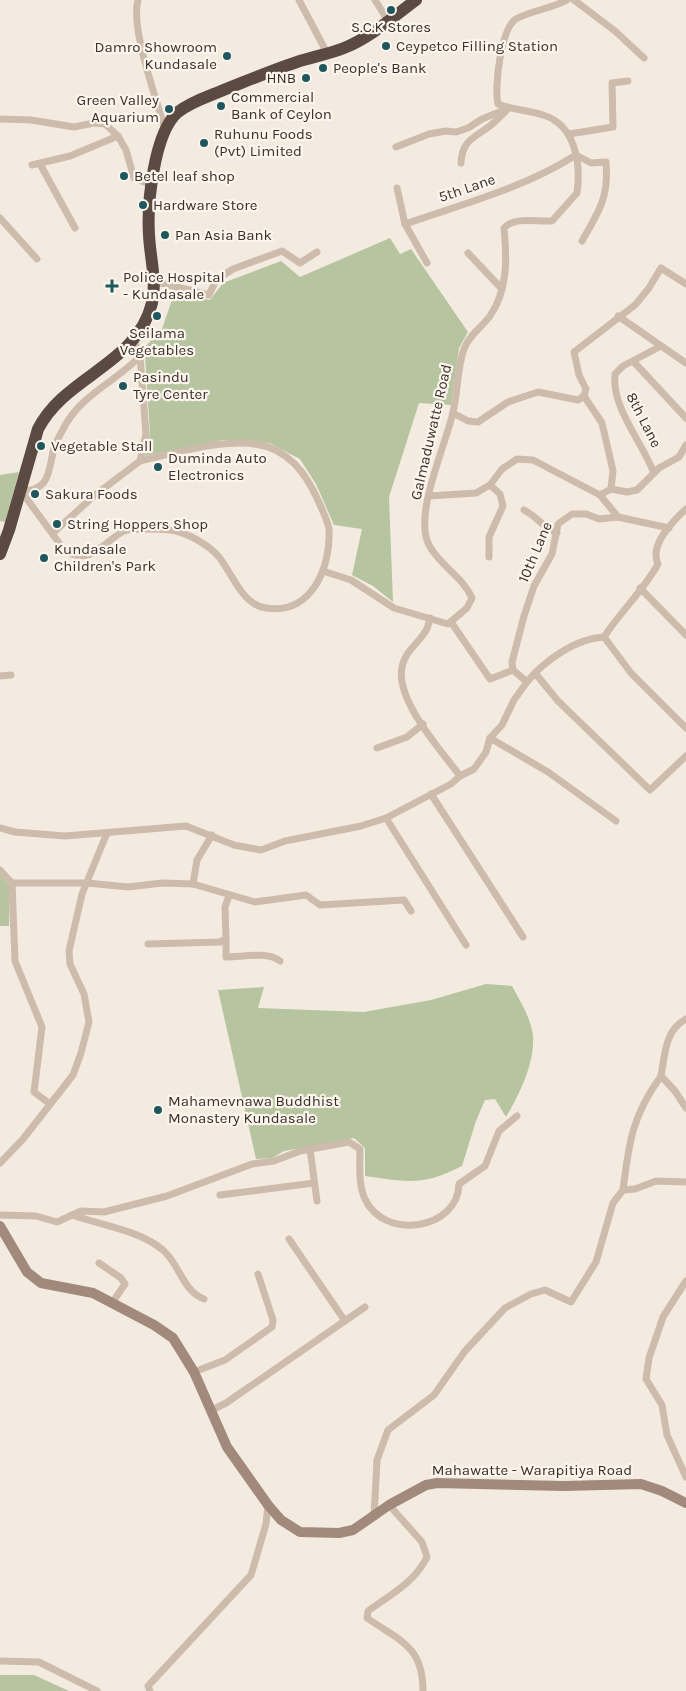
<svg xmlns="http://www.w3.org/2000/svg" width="686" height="1691" font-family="Karla,sans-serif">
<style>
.green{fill:#b6c49f}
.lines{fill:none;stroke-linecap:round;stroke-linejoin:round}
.street{stroke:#cdbbab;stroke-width:7}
.secondary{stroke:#a18a7c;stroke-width:10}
.highway{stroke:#5b4a41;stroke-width:12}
.poi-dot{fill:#1e575d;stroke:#fbf5ed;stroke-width:2}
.labels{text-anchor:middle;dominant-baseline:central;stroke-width:4.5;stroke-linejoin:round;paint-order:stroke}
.poi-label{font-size:15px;fill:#3a302a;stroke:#fbf5ed;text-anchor:start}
.street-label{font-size:15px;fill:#3a302a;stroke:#fbf5ed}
</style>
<rect width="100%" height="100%" fill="#f4ebe0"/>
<g class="green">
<polygon points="390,238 400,254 411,249 468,332 459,348 451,405 419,403 389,497 393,602 373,586 352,575 362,529 334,525 316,484 300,459 269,443 223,440 145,456 150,433 145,356 142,350 162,329 174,294 210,300 223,283 281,261 300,277"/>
<polygon points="19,472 5,522 0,521 0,475"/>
<polygon points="0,875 10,886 9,926 0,926"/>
<path d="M 486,984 L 512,986 C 520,1001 531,1018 533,1036 C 535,1063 519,1095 506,1117 L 495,1099 L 485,1100 L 476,1121 L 462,1166 C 423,1186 407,1182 365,1176 L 365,1148 L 354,1138 L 284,1151 L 272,1158 L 256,1159 L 218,990 L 264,987 L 258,1008 L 364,1012 L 431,1000 Z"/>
<polygon points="0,1675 34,1675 69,1691 0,1691"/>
</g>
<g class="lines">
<g class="street">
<path d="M 138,0 C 130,29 157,99 165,130"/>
<polyline points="299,0 327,53"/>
<polyline points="375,0 388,21"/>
<polyline points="574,0 615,31 644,58"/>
<polyline points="0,119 31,120 74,127 94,123 105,124 118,136 126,150 134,178 152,185"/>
<polyline points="569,134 613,127 612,83 628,81"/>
<polyline points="396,147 429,134 446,131 456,132 468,128 482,119 509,108"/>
<path d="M 461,163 C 462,139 475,138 491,125 C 496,121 501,116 506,111"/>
<polyline points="40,164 75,228"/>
<polyline points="32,165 70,156 118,136"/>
<polyline points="397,188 405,224"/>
<polyline points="0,218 37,259"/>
<polyline points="468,253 502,289"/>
<path d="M 427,263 L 405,224 C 463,204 524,188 576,155 L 591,163 L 606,162 C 609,198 599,211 582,241"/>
<polyline points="153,281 209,295 216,280 233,269 282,251 300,263 317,252"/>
<polyline points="618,316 686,363"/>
<polyline points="633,361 686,418"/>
<polyline points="584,396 602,423 613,471 611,489"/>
<polyline points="453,413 468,421 478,422 508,402 538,392 578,400 584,396 586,389 579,375 574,352 635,305 649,288 661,268 686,284"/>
<path d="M 654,473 C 642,442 611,407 615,374 L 623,366 L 661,346"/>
<path d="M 21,491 L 65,551 C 92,566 103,542 124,531 C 131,528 161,529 170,530 C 186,532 208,544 219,557 C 232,573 242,605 266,608 C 312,615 331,567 329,529 C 328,522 324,514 321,507 C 310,481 296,457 268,447 C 232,435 177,453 140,461"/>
<path d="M 21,491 C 51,491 48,471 54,448 C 57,440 62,431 66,424 C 83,394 118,380 140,356"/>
<polyline points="600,495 611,489 627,492 637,490 659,468 679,457 686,445"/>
<polyline points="429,496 476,493 490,485 502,469 517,459 533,460 600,495 618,517"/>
<path d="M 524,510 C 539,518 542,527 557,533"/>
<polyline points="53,533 95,495 140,461 146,434 140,356 134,340"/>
<polyline points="489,557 489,537 503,506 500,494 490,485"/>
<path d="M 323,571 L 351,580 L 394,608 L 448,624 L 467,608 L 472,598 C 463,577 439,565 429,545 C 413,515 446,445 453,412 C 458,392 457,368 464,349 C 469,335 482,327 490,316 C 508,290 507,258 504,228 C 515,216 536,222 552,221 L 577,193 C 581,164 576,125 543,115 C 528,110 513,110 498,104 C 494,88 501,28 516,19 C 532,10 551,9 567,0"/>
<polyline points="640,588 686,635"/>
<path d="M 430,618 C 429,622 428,628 425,632 C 417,645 405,651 402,667 C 395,700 441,750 460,776"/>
<polyline points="451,622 490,679 513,670"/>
<polyline points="604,637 631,673 686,728"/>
<polyline points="513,670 512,662 524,616 534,586 552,554 558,524 572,514 586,514 599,519 618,517 669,528"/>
<path d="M 513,670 L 527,682 C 544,661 576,638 604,637 C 620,612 644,590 658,564 C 649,545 672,522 686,509"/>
<polyline points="535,673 558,701 650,790 686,756"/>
<polyline points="0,676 11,675"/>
<polyline points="490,738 548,772 616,821"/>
<polyline points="377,748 407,737 423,724"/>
<polyline points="431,794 523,937"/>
<polyline points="386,818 466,945"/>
<polyline points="0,828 15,832 65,836 186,826 234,845 261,850 285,841 361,826 386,818 451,784 460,776 474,769 486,752 490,738 502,725 514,700 527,682"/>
<polyline points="0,870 12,883 87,883 128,887 162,883 193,884 255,902 306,895 320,905 404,900 411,911"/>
<polyline points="12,883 15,961 42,1027 34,1092 50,1104"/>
<polyline points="193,884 197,860 212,835"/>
<path d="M 226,939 L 226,957 C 242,957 267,951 280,961"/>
<polyline points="148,944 220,942 226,939 225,907 229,896"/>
<path d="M 686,1019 C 665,1030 665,1054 661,1076 L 675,1091 L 686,1108"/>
<polyline points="310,1149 317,1201"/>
<polyline points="0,1163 23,1139 73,1075 81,1053 89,1022 84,994 70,964 69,951 82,894 107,833"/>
<path d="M 623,1190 C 629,1142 632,1116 661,1076"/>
<polyline points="220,1195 314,1183"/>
<path d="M 0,1215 L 36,1216 L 57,1222 L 81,1211 L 104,1212 L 167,1196 L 252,1164 L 274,1161 L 300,1151 L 349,1142 L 360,1149 C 360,1165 358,1184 365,1199 C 384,1241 458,1230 459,1184 L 485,1166 L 499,1131 L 517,1116"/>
<path d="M 72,1215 C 101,1225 139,1230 163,1250 C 180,1265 182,1290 204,1299"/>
<polyline points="289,1239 345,1321"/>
<polyline points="99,1263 121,1278 125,1284 112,1303"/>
<polyline points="686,1281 663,1317 649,1358 646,1379 662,1405 667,1435 686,1477"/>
<polyline points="194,1372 225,1360 272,1327 273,1320 258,1274"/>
<polyline points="212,1410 226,1403 365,1307"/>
<path d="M 389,1505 L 422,1542 L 427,1557 C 415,1582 390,1595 368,1611 L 367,1618 C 400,1641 423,1646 423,1691"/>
<polyline points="374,1517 377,1460 388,1430 434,1395 465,1351 505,1308 531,1294 545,1290 571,1302 596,1262 613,1203 623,1190 635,1189 656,1181 686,1182"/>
<polyline points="0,1661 39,1662 97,1691"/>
<polyline points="150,1691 148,1686 251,1575 266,1524 268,1505"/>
</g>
<polyline class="secondary" points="0,1226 27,1272 41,1283 93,1293 154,1325 173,1338 194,1372 227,1447 268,1505 281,1520 300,1532 339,1533 353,1530 389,1505 426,1485 437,1483 564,1486 641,1484 662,1491 686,1503"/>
<path class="highway" d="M 0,554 L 9,530 L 38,429 C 66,375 137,365 152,303 C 157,281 150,257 149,235 C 147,204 154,132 178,112 C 192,101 210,96 226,89 C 249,80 273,70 297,62 C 312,57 329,54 344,48 C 371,37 393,17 416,0"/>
</g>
<g class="poi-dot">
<circle cx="391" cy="10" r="5"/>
<circle cx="386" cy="46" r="5"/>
<circle cx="227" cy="56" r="5"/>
<circle cx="323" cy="68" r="5"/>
<circle cx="306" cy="78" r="5"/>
<circle cx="221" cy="106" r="5"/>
<circle cx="169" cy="109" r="5"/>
<circle cx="204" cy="143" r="5"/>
<circle cx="124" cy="176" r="5"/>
<circle cx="143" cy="205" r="5"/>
<circle cx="165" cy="235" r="5"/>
<path d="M109.5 278.5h5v5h5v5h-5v5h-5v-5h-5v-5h5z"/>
<circle cx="157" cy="316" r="5"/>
<circle cx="123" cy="386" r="5"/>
<circle cx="41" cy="446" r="5"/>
<circle cx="158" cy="467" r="5"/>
<circle cx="35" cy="494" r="5"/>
<circle cx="57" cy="524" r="5"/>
<circle cx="44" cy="558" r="5"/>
<circle cx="158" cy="1110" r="5"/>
</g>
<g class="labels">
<g class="poi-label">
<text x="391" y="27" text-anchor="middle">S.C.K Stores</text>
<text x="396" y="46">Ceypetco Filling Station</text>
<text x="217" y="47" text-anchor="end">Damro Showroom<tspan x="217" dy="17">Kundasale</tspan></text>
<text x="333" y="68">People's Bank</text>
<text x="296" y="78" text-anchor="end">HNB</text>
<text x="231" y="97">Commercial<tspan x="231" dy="17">Bank of Ceylon</tspan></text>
<text x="159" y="100" text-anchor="end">Green Valley<tspan x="159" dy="17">Aquarium</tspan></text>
<text x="214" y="134">Ruhunu Foods<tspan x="214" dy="17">(Pvt) Limited</tspan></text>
<text x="134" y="176">Betel leaf shop</text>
<text x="153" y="205">Hardware Store</text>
<text x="175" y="235">Pan Asia Bank</text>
<text x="123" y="277">Police Hospital<tspan x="123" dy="17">- Kundasale</tspan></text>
<text x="157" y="333" text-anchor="middle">Seilama<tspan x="157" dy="17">Vegetables</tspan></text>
<text x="133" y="377">Pasindu<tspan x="133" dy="17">Tyre Center</tspan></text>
<text x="51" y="446">Vegetable Stall</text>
<text x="168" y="458">Duminda Auto<tspan x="168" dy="17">Electronics</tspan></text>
<text x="45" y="494">Sakura Foods</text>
<text x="67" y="524">String Hoppers Shop</text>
<text x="54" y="549">Kundasale<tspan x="54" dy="17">Children's Park</tspan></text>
<text x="168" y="1101">Mahamevnawa Buddhist<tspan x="168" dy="17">Monastery Kundasale</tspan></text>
</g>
<g class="street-label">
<text transform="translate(467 188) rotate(-19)">5th Lane</text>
<text transform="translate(644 420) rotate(63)">8th Lane</text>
<text transform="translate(431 432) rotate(-77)">Galmaduwatte Road</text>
<text transform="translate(535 552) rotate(-67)">10th Lane</text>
<text x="532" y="1470">Mahawatte - Warapitiya Road</text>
</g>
</g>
</svg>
